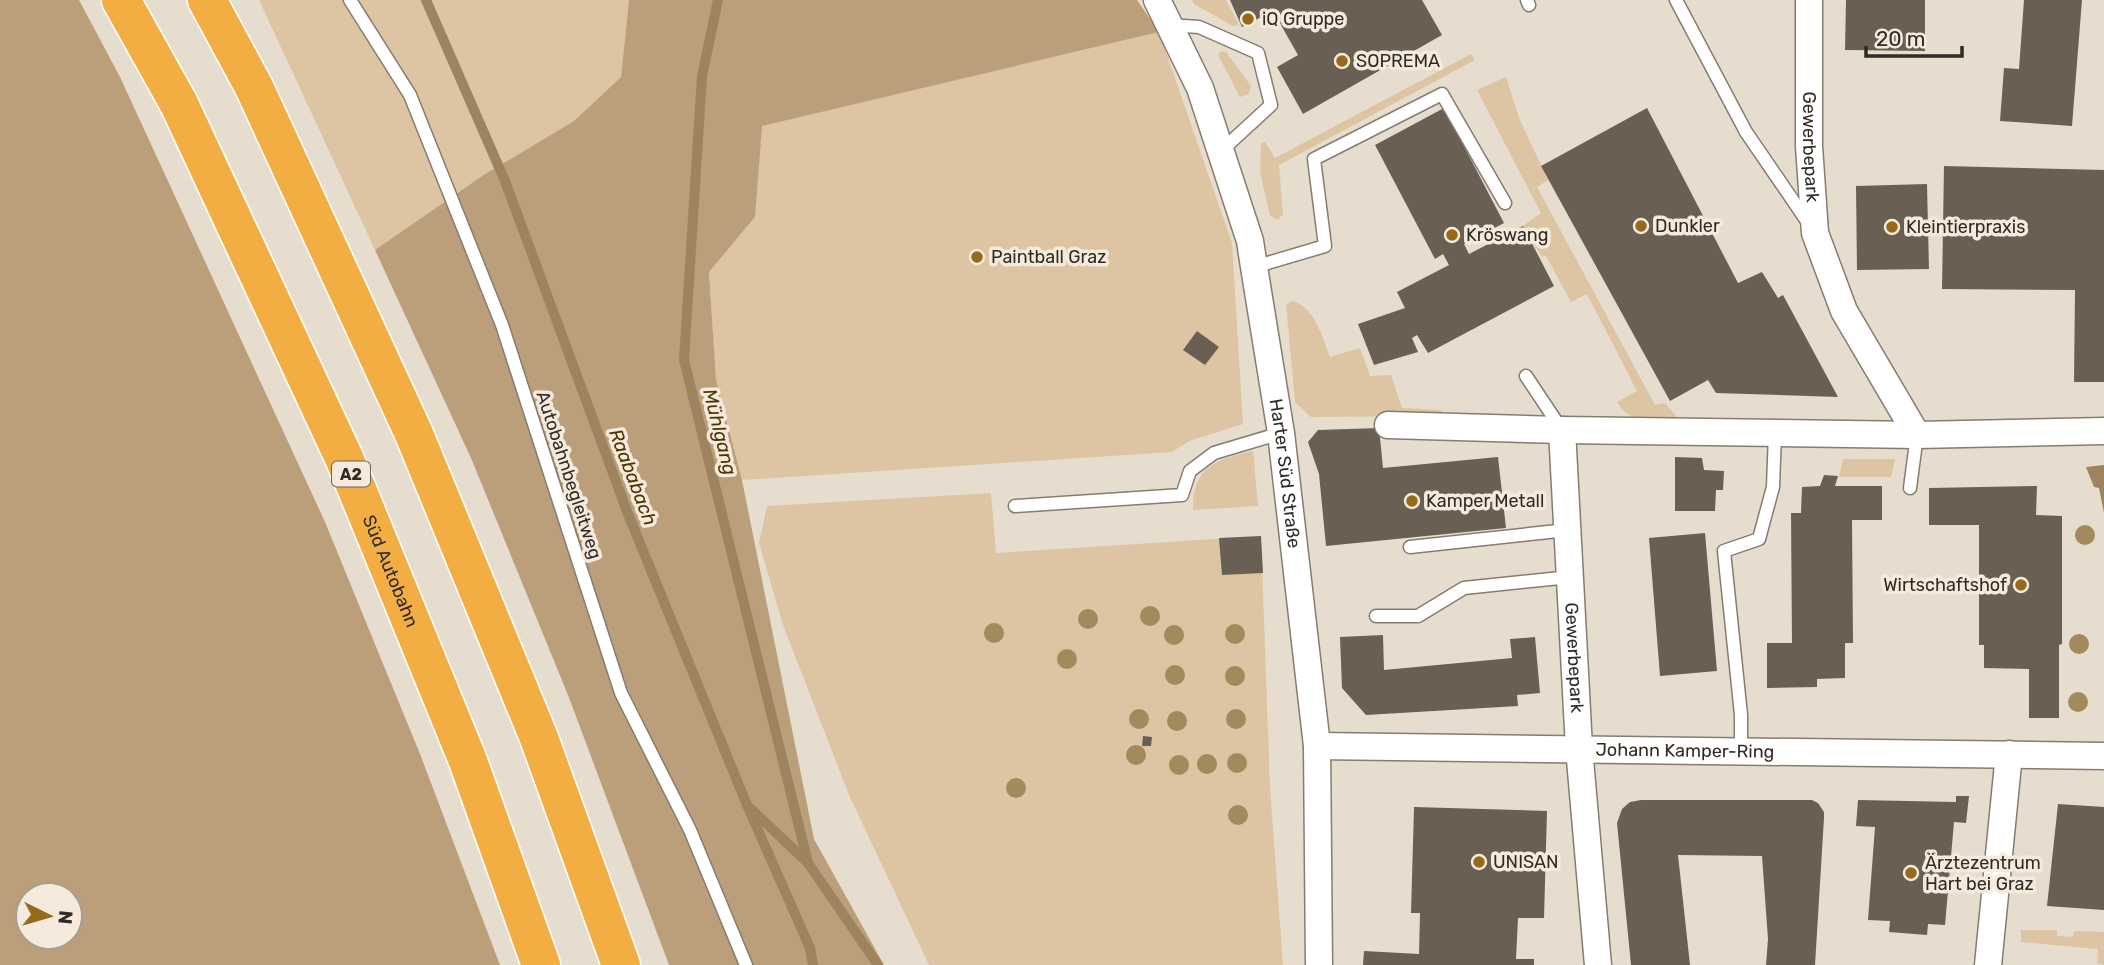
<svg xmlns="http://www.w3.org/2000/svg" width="2104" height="965" font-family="Rubik,sans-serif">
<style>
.green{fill:#ddc4a3}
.forest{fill:#ba9f7a;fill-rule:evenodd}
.water{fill:#9e835f}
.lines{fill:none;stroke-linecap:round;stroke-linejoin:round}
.stream{stroke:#9e835f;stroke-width:10}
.building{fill:#696053}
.service-casing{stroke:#867c6f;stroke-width:15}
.minor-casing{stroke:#867c6f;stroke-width:29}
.motorway-casing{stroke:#fff;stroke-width:41}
.service{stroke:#fff;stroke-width:12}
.minor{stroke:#fff;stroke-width:26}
.motorway{stroke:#f2ae42;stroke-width:38}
.tree{fill:#a38a5d}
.poi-dot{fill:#98691a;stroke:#f5eadc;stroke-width:2.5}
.labels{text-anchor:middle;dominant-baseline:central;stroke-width:7;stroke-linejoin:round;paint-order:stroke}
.shield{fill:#f5eadc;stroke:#6a645d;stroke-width:2}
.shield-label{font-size:16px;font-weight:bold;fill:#2f2b26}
.poi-label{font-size:18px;fill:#2f2b26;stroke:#f5eadc;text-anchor:start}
.street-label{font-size:18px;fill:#2f2b26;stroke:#f5eadc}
.water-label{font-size:19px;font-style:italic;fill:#4f3301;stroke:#f5eadc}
</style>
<rect width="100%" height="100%" fill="#e7ddce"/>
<g class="green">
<polygon points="259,0 629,0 621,77 574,121 482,176 375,250"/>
<polygon points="1192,0 1226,0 1239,25 1233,26 1194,4"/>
<polygon points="1159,32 1232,243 1243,424 1189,441 1172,452 742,480 716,379 709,272 755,217 761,126"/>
<polygon points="1221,51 1226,52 1251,86 1249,94 1240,97 1218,55"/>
<polygon points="1471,54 1475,60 1279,165 1283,214 1278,220 1270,216 1260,172 1261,143 1265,142 1275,158"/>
<path d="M 1506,77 L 1519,118 L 1548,180 L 1537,187 L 1655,405 L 1665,403 L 1678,418 C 1654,419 1631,426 1617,402 L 1637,391 L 1587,294 L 1571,302 L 1546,256 L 1542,257 L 1523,226 L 1541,213 L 1477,90 Z"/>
<path d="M 1293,301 C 1315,308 1322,337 1330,357 L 1360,348 L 1370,376 L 1391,375 L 1402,408 L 1442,410 L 1442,416 L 1311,417 L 1295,402 L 1286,304 Z"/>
<path d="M 1253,451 L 1258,506 L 1193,510 C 1192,466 1217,459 1253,451 Z"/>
<polygon points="1843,459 1895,459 1891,477 1839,477"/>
<polygon points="991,493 996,553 1261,536 1270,788 1283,965 929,965 849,795 783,625 759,543 767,506"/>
<polygon points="2021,930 2057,930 2057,936 2073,937 2074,931 2104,932 2104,965 2097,963 2098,949 2021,942"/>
</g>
<g class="forest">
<path d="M 0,0 L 79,0 L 120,77 L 325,522 L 420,754 L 500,965 L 0,965 ZM 70,895 L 70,937 L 28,937 L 28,895 Z"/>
<polygon points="629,0 1137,0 1159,32 762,126 755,217 709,272 716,379 742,480 814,839 884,965 669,965 568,695 471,458 375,250 482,176 574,121 621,77"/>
</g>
<polygon class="water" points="2104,465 2104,513 2099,488 2094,487 2086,467"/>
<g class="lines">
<g class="stream">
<polyline points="426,0 505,181 628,514 747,805 810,948 813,965"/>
<polyline points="718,0 702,76 684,360 808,863"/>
<polyline points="751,809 808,863 878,965"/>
</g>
</g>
<g class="building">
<polygon points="1230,0 1422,0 1442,35 1303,114 1277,67 1298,55 1273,11 1242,27"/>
<polygon points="1846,0 1925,0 1925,51 1845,50"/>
<polygon points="2024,0 2082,0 2072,126 2000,121 2004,68 2019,69"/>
<polygon points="1444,108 1504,223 1464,244 1469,254 1523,226 1554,286 1428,353 1417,335 1412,338 1418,352 1374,365 1358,324 1405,308 1397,292 1449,265 1443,254 1435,259 1375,145"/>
<polygon points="1647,108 1738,283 1762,272 1778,298 1783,295 1838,397 1716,393 1708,380 1670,401 1541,166"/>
<polygon points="1944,166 2104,170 2104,382 2074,382 2075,290 1942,289"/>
<polygon points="1927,184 1929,269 1857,270 1856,186"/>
<polygon points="1197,331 1219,347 1205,365 1183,350"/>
<polygon points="1379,428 1383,468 1498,457 1506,528 1326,546 1319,474 1308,442 1318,430"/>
<polygon points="1675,457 1702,458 1704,470 1724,471 1723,490 1716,490 1715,511 1675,511"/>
<polygon points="1824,475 1838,476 1835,486 1882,486 1882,520 1852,520 1853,643 1845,643 1845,678 1817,679 1817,687 1767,688 1767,643 1792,643 1791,513 1801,513 1802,487 1820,486"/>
<polygon points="2037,486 2036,515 2062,516 2062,644 2059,645 2059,718 2029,718 2029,669 1984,668 1984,645 1979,645 1979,525 1929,525 1929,488"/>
<polygon points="1705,533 1717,671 1660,676 1649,538"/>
<polygon points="1261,536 1263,573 1222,575 1219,538"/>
<polygon points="1383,635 1384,670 1512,658 1510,639 1535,637 1540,693 1517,695 1518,706 1366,715 1342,688 1340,637"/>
<polygon points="1143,736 1152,737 1151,746 1142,746"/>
<polygon points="1956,796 1969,796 1966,823 1954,822 1945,925 1928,924 1927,935 1889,932 1890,921 1868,920 1875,827 1856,826 1858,800 1956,802"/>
<polygon points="1641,800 1812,800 1818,803 1824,812 1824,818 1815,965 1766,965 1768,939 1762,856 1678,855 1690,965 1631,965 1617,823 1622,809 1630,802"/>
<polygon points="2058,804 2104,807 2104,910 2047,906"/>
<polygon points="1414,807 1547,811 1544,918 1518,918 1516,959 1534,959 1534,965 1363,965 1364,951 1419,954 1420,913 1411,913"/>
</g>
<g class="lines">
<defs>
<g id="service">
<polyline points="350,0 410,95 502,325 621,693 690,830 746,965"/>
<polyline points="1527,0 1529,5"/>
<polyline points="1676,0 1746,132 1809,224"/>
<polyline points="1169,25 1199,27 1258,53 1271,105 1221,151"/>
<polyline points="1254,267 1325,246 1314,159 1442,94 1505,203"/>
<polyline points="1526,376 1562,430"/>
<polyline points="1910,488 1917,435"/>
<polyline points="1015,506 1182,495 1190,471 1214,453 1281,433"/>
<polyline points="1410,547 1567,530"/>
<polyline points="1376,616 1418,616 1464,588 1570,577"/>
<polyline points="1741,751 1741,715 1724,551 1759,539 1773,487 1775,433"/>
</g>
<g id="minor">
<path id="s1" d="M 1157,0 L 1200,88 L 1250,241 L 1254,267 L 1281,433 L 1317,746 L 1319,965"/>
<path id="s2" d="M 1809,0 L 1809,146 L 1815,233 L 1844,311 L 1917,435"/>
<polyline points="1388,425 1562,430 1917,435 2104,431"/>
<path id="s3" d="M 1562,430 L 1579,748 L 1598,965"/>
<path id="s4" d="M 1317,746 L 2104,756"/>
<polyline points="1988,965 2009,754"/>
</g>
<g id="motorway">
<path id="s5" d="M 121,0 L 179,104 L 345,460 L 468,761 L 541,965"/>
<polyline points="207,0 254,87 414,434 539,738 621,965"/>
</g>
</defs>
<use href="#service" class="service-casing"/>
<use href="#minor" class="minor-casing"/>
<use href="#motorway" class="motorway-casing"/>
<use href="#service" class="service"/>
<use href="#minor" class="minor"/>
<use href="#motorway" class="motorway"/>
</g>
<g class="tree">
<circle cx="2085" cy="535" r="10"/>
<circle cx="1150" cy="616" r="10"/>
<circle cx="1088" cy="619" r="10"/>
<circle cx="994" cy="633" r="10"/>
<circle cx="1235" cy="634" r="10"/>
<circle cx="1174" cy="635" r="10"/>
<circle cx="2079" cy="644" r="10"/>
<circle cx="1067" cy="659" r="10"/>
<circle cx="1175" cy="675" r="10"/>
<circle cx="1235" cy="676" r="10"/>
<circle cx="2078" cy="702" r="10"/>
<circle cx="1139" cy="719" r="10"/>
<circle cx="1236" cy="719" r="10"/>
<circle cx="1177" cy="721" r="10"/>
<circle cx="1136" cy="755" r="10"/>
<circle cx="1237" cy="763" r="10"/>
<circle cx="1207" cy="764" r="10"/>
<circle cx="1179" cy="765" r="10"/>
<circle cx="1016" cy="788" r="10"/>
<circle cx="1238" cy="815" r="10"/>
</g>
<g class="poi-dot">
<circle cx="1248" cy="19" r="7"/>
<circle cx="1342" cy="61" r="7"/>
<circle cx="1641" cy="226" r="7"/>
<circle cx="1892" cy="227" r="7"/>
<circle cx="1452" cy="235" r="7"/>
<circle cx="977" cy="257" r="7"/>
<circle cx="1412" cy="501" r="7"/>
<circle cx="2021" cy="585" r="7"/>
<circle cx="1479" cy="862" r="7"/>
<circle cx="1911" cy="873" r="7"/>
</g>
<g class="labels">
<rect class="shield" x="332" y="461.5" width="38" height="25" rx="5"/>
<g class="shield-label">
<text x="351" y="474">A2</text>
</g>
<g class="poi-label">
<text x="1262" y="19">iQ Gruppe</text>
<text x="1356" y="61">SOPREMA</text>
<text x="1655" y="226">Dunkler</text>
<text x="1906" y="227">Kleintierpraxis</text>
<text x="1466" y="235">Kröswang</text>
<text x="991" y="257">Paintball Graz</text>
<text x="1426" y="501">Kamper Metall</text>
<text x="2007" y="585" text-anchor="end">Wirtschaftshof</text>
<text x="1493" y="862">UNISAN</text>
<text x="1925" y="863">Ärztezentrum<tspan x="1925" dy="21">Hart bei Graz</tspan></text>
</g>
<g class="street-label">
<text stroke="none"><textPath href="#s2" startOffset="147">Gewerbepark</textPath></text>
<text stroke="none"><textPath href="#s1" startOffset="494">Harter Süd Straße</textPath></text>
<text transform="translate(569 475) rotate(72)">Autobahnbegleitweg</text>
<text stroke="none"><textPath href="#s5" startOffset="632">Süd Autobahn</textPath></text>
<text stroke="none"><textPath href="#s3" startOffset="228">Gewerbepark</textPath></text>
<text stroke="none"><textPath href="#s4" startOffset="368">Johann Kamper-Ring</textPath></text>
</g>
<g class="water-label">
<text transform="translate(720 432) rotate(76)">Mühlgang</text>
<text transform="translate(633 477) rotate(69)">Raababach</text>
</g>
</g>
<g transform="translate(49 916) rotate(95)"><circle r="33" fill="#f5eadc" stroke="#a69e93" stroke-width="2"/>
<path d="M0-5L12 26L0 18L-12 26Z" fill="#98691a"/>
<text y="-10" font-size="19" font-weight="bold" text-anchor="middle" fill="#2f2b26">N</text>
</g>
<path d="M1866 46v10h96v-10" fill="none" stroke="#2f2b26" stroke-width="3.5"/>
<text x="1876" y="46" font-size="21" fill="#2f2b26" stroke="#f5eadc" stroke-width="5" paint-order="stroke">20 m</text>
</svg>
